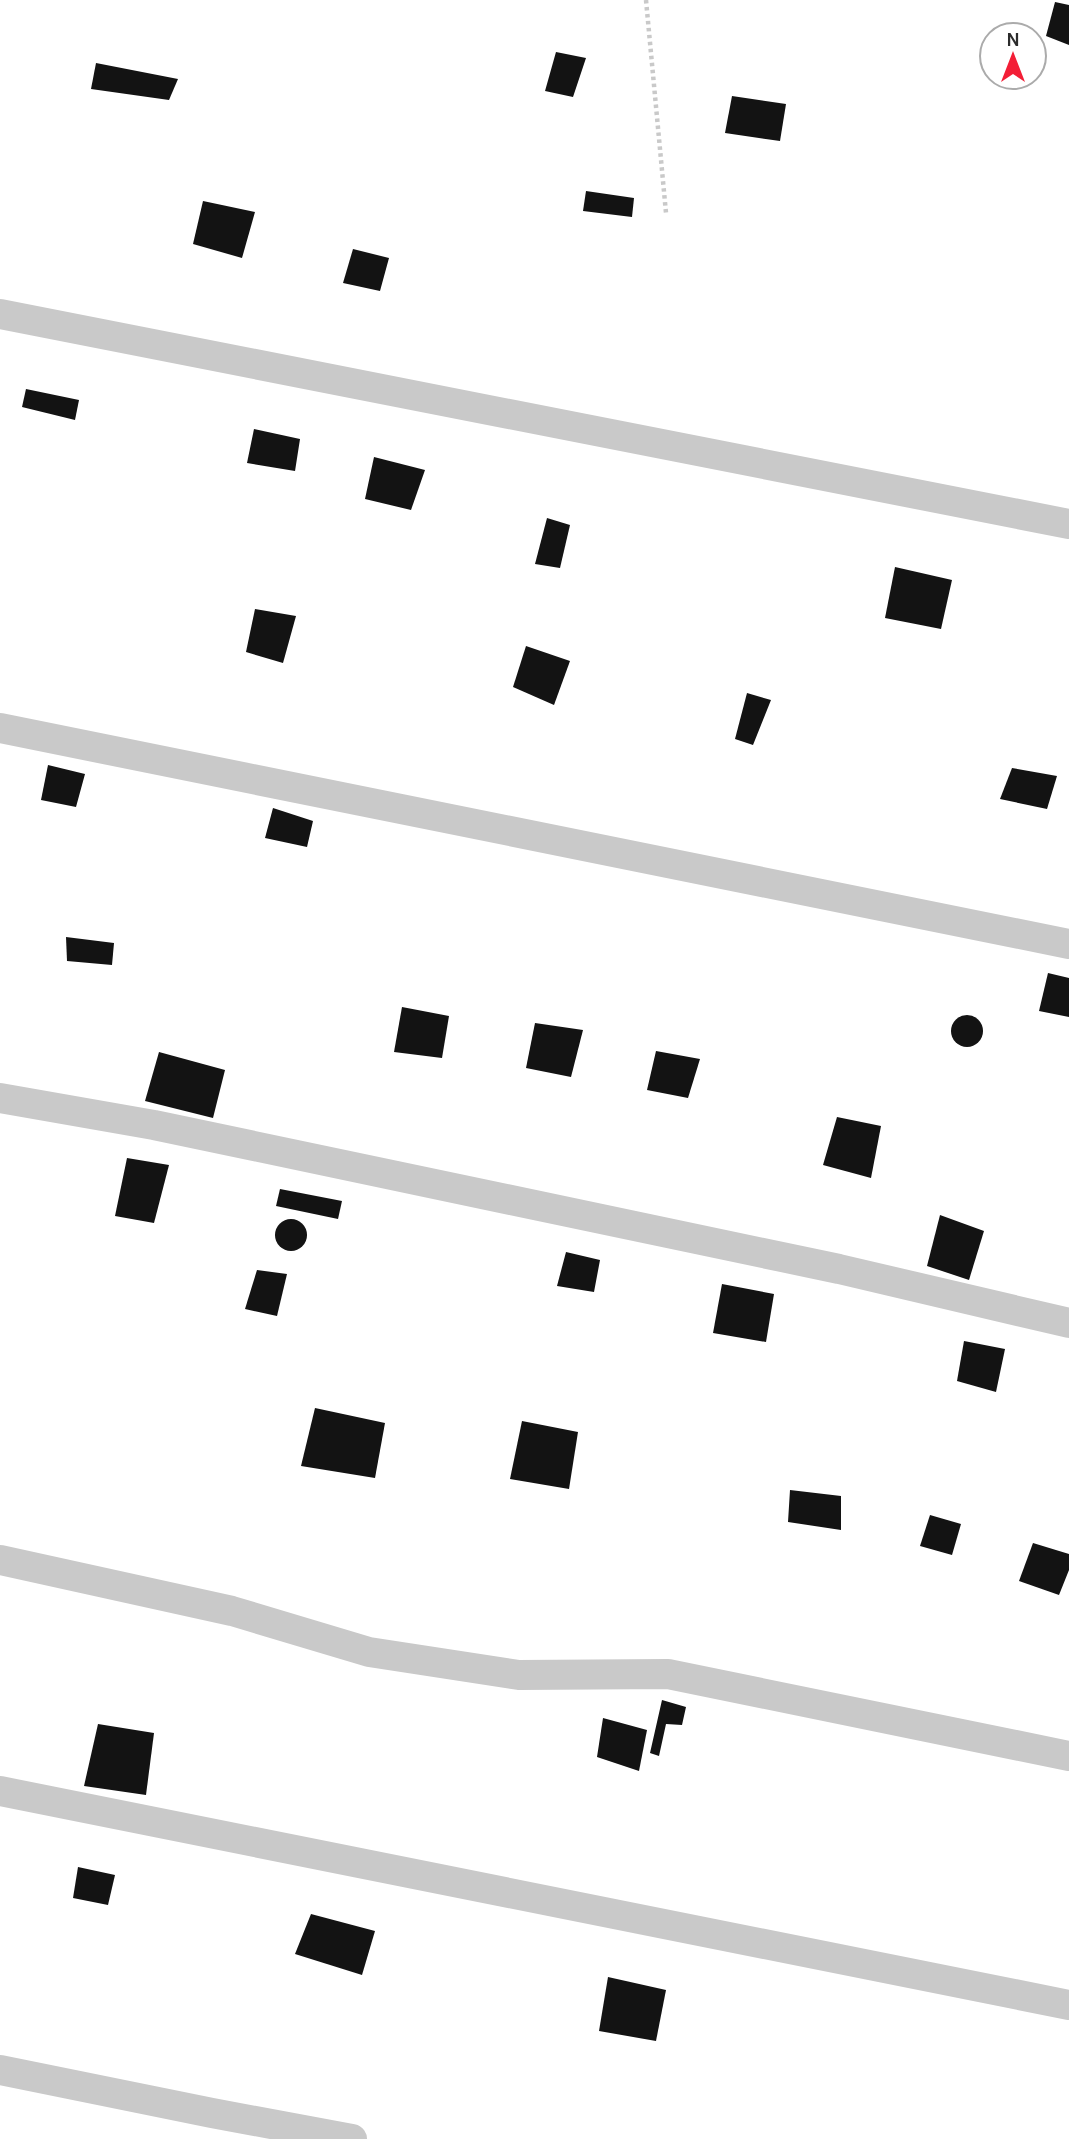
<svg xmlns="http://www.w3.org/2000/svg" width="1069" height="2139" font-family="Karla,sans-serif">
<style>
.building{fill:#131313}
.lines{fill:none;stroke-linecap:round;stroke-linejoin:round}
.path{stroke:#c9c9c9;stroke-width:4.5;stroke-dasharray:3.5 3.5;stroke-linecap:butt}
.minor{stroke:#c9c9c9;stroke-width:30}
</style>
<rect width="100%" height="100%" fill="#fff"/>
<g class="building">
<polygon points="1055,2 1069,5 1069,45 1046,36"/>
<polygon points="556,52 586,58 573,97 545,91"/>
<polygon points="96,63 178,79 169,100 91,89"/>
<polygon points="732,96 786,104 780,141 725,133"/>
<polygon points="586,191 634,198 632,217 583,211"/>
<polygon points="203,201 255,212 242,258 193,244"/>
<polygon points="353,249 389,258 380,291 343,283"/>
<polygon points="26,389 79,400 75,420 22,407"/>
<polygon points="254,429 300,439 295,471 247,463"/>
<polygon points="374,457 425,470 411,510 365,499"/>
<polygon points="547,518 570,525 560,568 535,564"/>
<polygon points="895,567 952,580 941,629 885,618"/>
<polygon points="255,609 296,616 283,663 246,652"/>
<polygon points="526,646 570,661 554,705 513,687"/>
<polygon points="747,693 771,700 753,745 735,739"/>
<polygon points="48,765 85,774 76,807 41,800"/>
<polygon points="1012,768 1057,776 1047,809 1000,799"/>
<polygon points="273,808 313,821 307,847 265,838"/>
<polygon points="66,937 114,943 112,965 67,961"/>
<polygon points="1048,973 1069,978 1069,1017 1039,1011"/>
<polygon points="402,1007 449,1016 442,1058 394,1052"/>
<circle cx="967" cy="1031" r="16"/>
<polygon points="535,1023 583,1030 571,1077 526,1068"/>
<polygon points="656,1051 700,1059 688,1098 647,1090"/>
<polygon points="159,1052 225,1070 213,1118 145,1101"/>
<polygon points="837,1117 881,1126 871,1178 823,1165"/>
<polygon points="127,1158 169,1165 154,1223 115,1216"/>
<polygon points="280,1189 342,1201 338,1219 276,1206"/>
<polygon points="940,1215 984,1231 969,1280 927,1266"/>
<circle cx="291" cy="1235" r="16"/>
<polygon points="566,1252 600,1260 594,1292 557,1286"/>
<polygon points="257,1270 287,1274 277,1316 245,1309"/>
<polygon points="722,1284 774,1294 766,1342 713,1333"/>
<polygon points="964,1341 1005,1349 996,1392 957,1381"/>
<polygon points="315,1408 385,1423 375,1478 301,1466"/>
<polygon points="522,1421 578,1432 569,1489 510,1479"/>
<polygon points="790,1490 841,1496 841,1530 788,1522"/>
<polygon points="930,1515 961,1524 952,1555 920,1546"/>
<polygon points="1033,1543 1069,1554 1069,1570 1059,1595 1019,1581"/>
<polygon points="662,1700 686,1707 682,1725 666,1724 659,1756 650,1753"/>
<polygon points="603,1718 647,1730 639,1771 597,1757"/>
<polygon points="98,1724 154,1733 146,1795 84,1786"/>
<polygon points="78,1867 115,1875 108,1905 73,1898"/>
<polygon points="311,1914 375,1931 362,1975 295,1954"/>
<polygon points="608,1977 666,1990 656,2041 599,2031"/>
</g>
<g class="lines">
<polyline class="path" points="646,0 666,213"/>
<g class="minor">
<polyline points="0,314 1069,524"/>
<polyline points="0,728 1069,944"/>
<polyline points="0,1098 154,1125 839,1269 1069,1323"/>
<polyline points="0,1560 232,1611 369,1652 519,1675 668,1674 1069,1756"/>
<polyline points="0,1791 1069,2005"/>
<polyline points="0,2070 212,2113 352,2139"/>
</g>
</g>
<g transform="translate(1013 56)"><circle r="33" fill="#ffffff" stroke="#ababab" stroke-width="2"/>
<path d="M0-5L12 26L0 18L-12 26Z" fill="#f31e36"/>
<text y="-10" font-size="19" font-weight="bold" text-anchor="middle" fill="#2c2c2c">N</text>
</g>
</svg>
